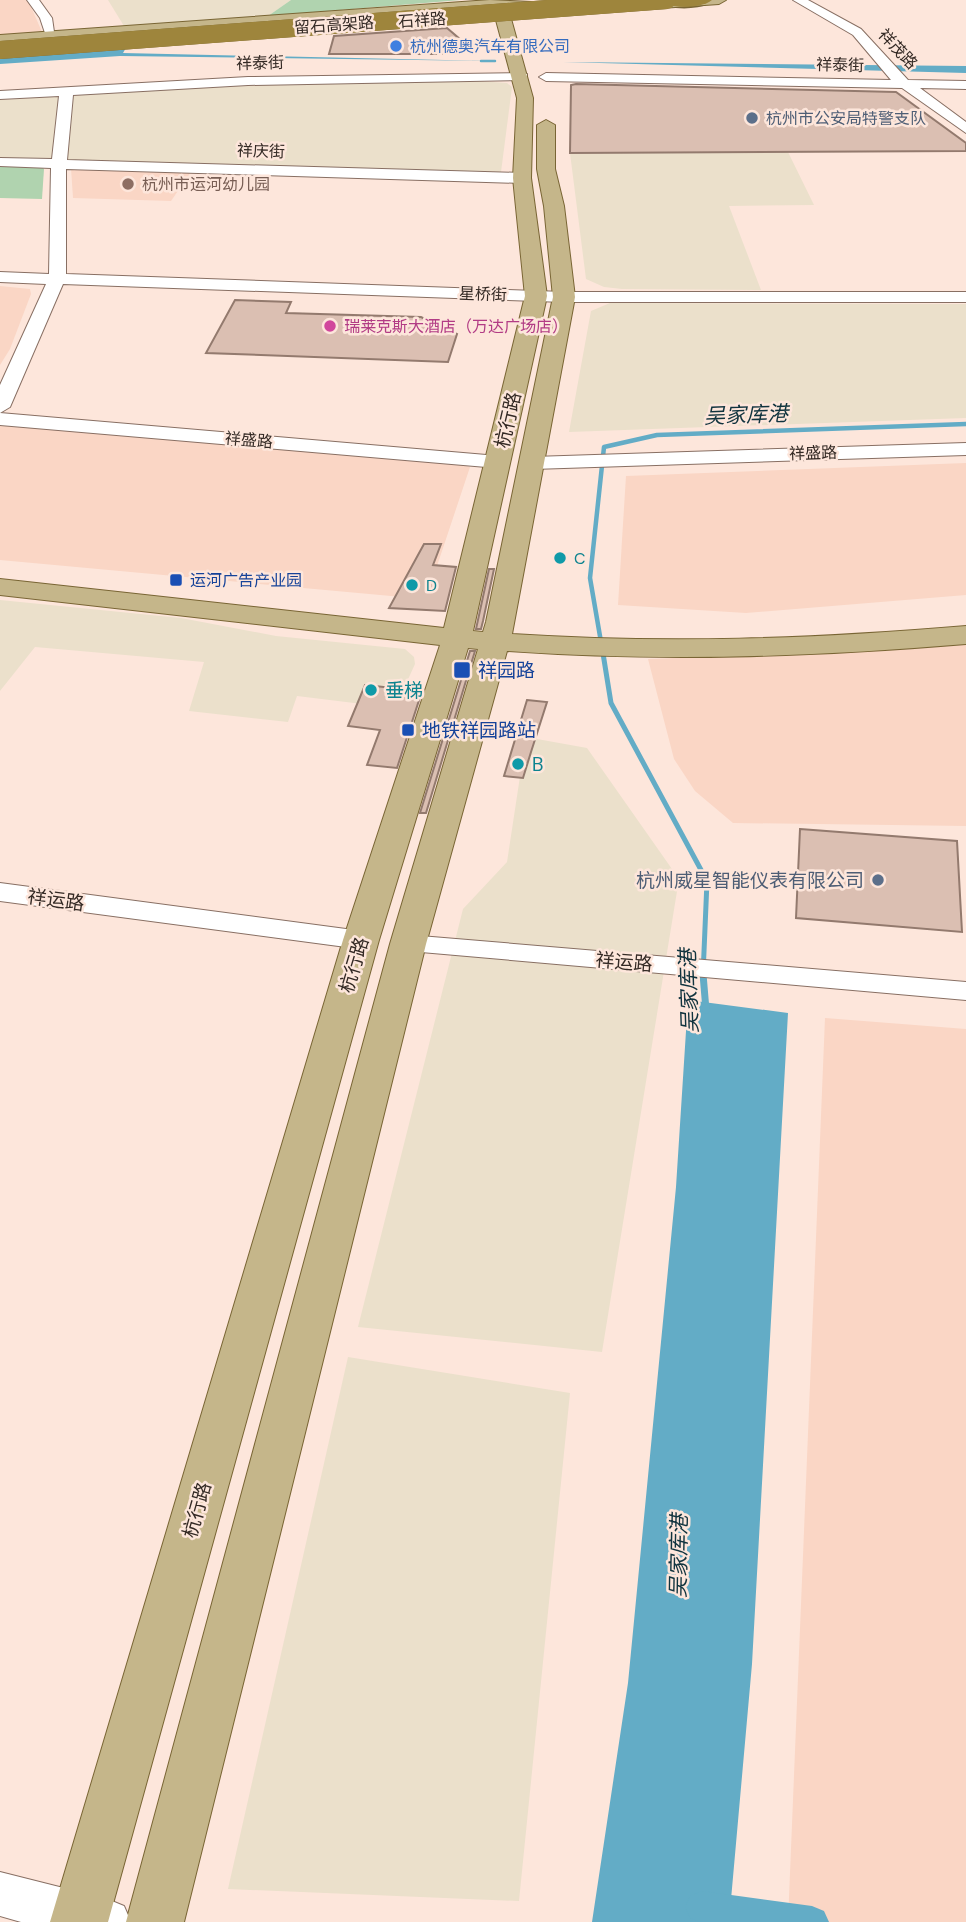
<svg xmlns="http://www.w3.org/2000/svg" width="966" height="1922" font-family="'DM Sans','Noto Sans SC',sans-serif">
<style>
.commercial{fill:#ebe0cb}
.built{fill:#fad6c5}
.green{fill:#b0d3af}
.water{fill:#63acc6}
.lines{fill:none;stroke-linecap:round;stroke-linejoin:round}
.stream-far3{stroke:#63acc6;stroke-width:2.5}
.stream-far2{stroke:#63acc6;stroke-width:4.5}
.stream-far1{stroke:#63acc6;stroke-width:5}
.stream{stroke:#63acc6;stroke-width:7}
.canal{fill:#63acc6;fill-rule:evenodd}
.building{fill:#dbbfb2;stroke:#937a6e;stroke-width:2}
.minor-casing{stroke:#886f63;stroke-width:2}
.major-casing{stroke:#796534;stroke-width:2}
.highway-casing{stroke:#796534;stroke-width:3}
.minor{fill:#fff;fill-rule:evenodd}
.major{fill:#c5b68a;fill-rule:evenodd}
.highway{fill:#9e853c;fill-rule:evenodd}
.highway-bridge-casing{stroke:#796534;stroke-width:18;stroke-linecap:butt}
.highway-bridge{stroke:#9e853c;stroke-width:18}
.shop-dot{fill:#3f7fe0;stroke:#fde6db;stroke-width:2.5}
.service-dot{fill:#5c6f8a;stroke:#fde6db;stroke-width:2.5}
.education-dot{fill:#8d6e63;stroke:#fde6db;stroke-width:2.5}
.hotel-dot{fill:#d1479c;stroke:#fde6db;stroke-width:2.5}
.culture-dot{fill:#0f9aa8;stroke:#fde6db;stroke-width:2.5}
.transit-dot{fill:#1a4fb4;stroke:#fde6db;stroke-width:2.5}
.labels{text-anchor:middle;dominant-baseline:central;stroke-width:5;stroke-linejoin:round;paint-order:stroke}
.far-street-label{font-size:16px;fill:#342a25;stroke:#fde6db}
.far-shop-label{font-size:16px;fill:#366cbe;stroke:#fde6db;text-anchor:start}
.far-service-label{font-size:16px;fill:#4e5e75;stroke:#fde6db;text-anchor:start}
.far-education-label{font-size:16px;fill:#785e54;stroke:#fde6db;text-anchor:start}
.far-hotel-label{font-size:16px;fill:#b23c85;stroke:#fde6db;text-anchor:start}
.far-culture-label{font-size:16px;fill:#0d838f;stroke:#fde6db;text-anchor:start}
.far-transit-label{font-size:16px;fill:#164399;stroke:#fde6db;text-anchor:start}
.street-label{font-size:19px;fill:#342a25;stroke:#fde6db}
.transit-label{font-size:19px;fill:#164399;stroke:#fde6db;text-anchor:start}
.culture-label{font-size:19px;fill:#0d838f;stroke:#fde6db;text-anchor:start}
.service-label{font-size:19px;fill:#4e5e75;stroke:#fde6db;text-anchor:end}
.water-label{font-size:21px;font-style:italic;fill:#10333e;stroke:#fde6db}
</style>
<rect width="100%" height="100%" fill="#fde6db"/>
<g class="commercial">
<polygon points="108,0 291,0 268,16 124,26"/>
<polygon points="478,81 507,83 512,87 501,172 497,174 0,158 0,100 278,83"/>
<polygon points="788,152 814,205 729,206 761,290 622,289 604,287 586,279 570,153"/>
<polygon points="610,303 966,304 966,418 569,432 591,311"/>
<polygon points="0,600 181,618 276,636 405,649 414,657 415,664 395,708 297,696 288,722 189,711 204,662 35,647 0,691"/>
<polygon points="526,737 587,748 679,879 602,1352 358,1327 463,909 507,862"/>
<polygon points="348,1357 570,1393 519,1901 228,1889"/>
</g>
<g class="built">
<polygon points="0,0 28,0 42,32 0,35"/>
<polygon points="71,168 193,169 171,201 73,198"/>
<polygon points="0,286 30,289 31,294 10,349 0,365"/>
<polygon points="0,424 457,463 470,467 429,590 402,597 0,560"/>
<polygon points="966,463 966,595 746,613 618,605 626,476"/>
<polygon points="966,639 966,826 733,823 695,791 674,759 648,659 806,653"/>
<polygon points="825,1018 966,1029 966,1922 788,1922"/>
</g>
<g class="green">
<polygon points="291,0 461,0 268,16"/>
<polygon points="0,166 42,167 44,169 42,199 0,198"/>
</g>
<g class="water">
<polygon points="127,46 123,53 490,61 120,56 0,64 0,56"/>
<polygon points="563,62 966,66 966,73"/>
<polygon points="688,1000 788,1013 752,1664 729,1922 592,1922 628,1683 676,1187"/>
</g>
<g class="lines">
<polyline class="stream-far3" points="481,61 495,61"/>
<polyline class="stream-far2" points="601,642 590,578 604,447 657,435 966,424"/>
<polyline class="stream-far1" points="601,641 611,703 707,881 703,975"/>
<polyline class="stream" points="703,974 706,1010"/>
<polygon class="canal" points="702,1891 812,1906 824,1911 829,1922 700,1922 690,1918 685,1907 690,1896"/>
</g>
<g class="building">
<polygon points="447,28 461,40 460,54 329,54 334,36"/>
<polygon points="576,84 896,92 966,143 966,151 570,153 571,85"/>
<polygon points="235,300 291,302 286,313 421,317 457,334 448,362 206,353"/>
<polygon points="424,544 441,544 433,565 456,567 445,611 389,608"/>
<polygon points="489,569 494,569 483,621 481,629 476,629"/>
<polygon points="470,651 475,651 426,813 420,813"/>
<polygon points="365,685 422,691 397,768 367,765 380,730 348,726"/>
<polygon points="527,700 547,702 531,752 523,778 504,776"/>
<polygon points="800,829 957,841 962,932 796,918"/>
</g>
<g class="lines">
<defs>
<g id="minor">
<polygon points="27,0 39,0 52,18 55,39 47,39 40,18"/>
<polygon points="793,0 808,0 861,29 908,80 966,81 966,89 920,88 966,122 966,133 902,88 546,81 539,77 546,73 891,80 853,35"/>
<polygon points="522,73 527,74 527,80 248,85 73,95 67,160 522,173 530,178 522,183 66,169 66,274 564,292 966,292 966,302 564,302 63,284 10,407 0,413 0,385 46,284 0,282 0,272 49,274 51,168 0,166 0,158 52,159 59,96 0,99 0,91 248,77"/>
<polygon points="0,413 498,456 508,462 498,468 0,425"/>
<polygon points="966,443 966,455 533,469 523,463 533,457"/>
<polygon points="0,883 361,931 371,934 376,940 371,946 361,949 0,901"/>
<polygon points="408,935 966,982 966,1000 398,950 393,944 398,938"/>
<polygon points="0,1872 107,1899 124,1906 131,1922 21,1922 0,1916"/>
</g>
<g id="major">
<path d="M 490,0 L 531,2 L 524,6 L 508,8 L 533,98 L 531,178 L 547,296 L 473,631 L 483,632 L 486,622 L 553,297 L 544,206 L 537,169 L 537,125 L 546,120 L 555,125 L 555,169 L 564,206 L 575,297 L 512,634 C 666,644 812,639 966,626 L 966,644 C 808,657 665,662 507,651 L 426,944 L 184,1922 L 126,1922 L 390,944 L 478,649 L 468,648 L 379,940 L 108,1922 L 50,1922 L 343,940 L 440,645 L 0,595 L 0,579 L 444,628 L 525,296 L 513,178 L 517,98 L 493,9 L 0,45 L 0,35 Z"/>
<polygon points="659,0 726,0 719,4 661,8 654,4"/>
</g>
<path id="highway" d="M 667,0 L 712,0 C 702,8 680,8 668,5 Z"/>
</defs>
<use href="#minor" class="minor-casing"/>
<use href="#major" class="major-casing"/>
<use href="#highway" class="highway-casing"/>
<use href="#minor" class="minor"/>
<use href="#major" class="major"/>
<use href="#highway" class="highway"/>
<defs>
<polyline id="highway-bridge" points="0,50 667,0"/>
</defs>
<use href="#highway-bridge" class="highway-bridge-casing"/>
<use href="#highway-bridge" class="highway-bridge"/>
</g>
<circle class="shop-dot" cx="396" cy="46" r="7"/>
<g class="service-dot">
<circle cx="752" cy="118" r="7"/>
<circle cx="878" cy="880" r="7"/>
</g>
<circle class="education-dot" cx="128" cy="184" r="7"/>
<circle class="hotel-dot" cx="330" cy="326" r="7"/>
<g class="culture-dot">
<circle cx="560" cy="558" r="7"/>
<circle cx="412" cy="585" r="7"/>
<circle cx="371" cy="690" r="7"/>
<circle cx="518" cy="764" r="7"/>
</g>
<g class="transit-dot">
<rect x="169" y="573" width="14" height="14" rx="3.5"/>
<rect x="453" y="661" width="18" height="18" rx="3.5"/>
<rect x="401" y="723" width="14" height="14" rx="3.5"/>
</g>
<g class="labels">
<g class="far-street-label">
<text transform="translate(422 20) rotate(-4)">石祥路</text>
<text transform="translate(334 25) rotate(-4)">留石高架路</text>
<text transform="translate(898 49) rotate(47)">祥茂路</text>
<text transform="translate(260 63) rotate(-2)">祥泰街</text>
<text transform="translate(840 65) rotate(1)">祥泰街</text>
<text transform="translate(261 151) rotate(2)">祥庆街</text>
<text transform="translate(483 294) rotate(2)">星桥街</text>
<text transform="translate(249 440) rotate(5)">祥盛路</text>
<text transform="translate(813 453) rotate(-2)">祥盛路</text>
</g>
<g class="far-shop-label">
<text x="410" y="46">杭州德奥汽车有限公司</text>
</g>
<g class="far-service-label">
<text x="766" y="118">杭州市公安局特警支队</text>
</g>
<g class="far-education-label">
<text x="142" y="184">杭州市运河幼儿园</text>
</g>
<g class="far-hotel-label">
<text x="344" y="326">瑞莱克斯大酒店（万达广场店）</text>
</g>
<g class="far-culture-label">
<text x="574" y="558">C</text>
<text x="426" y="585">D</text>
</g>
<g class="far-transit-label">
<text x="190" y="580">运河广告产业园</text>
</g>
<g class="street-label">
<text transform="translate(508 420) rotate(-77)">杭行路</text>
<text transform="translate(56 900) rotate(8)">祥运路</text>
<text transform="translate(624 962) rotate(5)">祥运路</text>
<text transform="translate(354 965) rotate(-73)">杭行路</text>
<text transform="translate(197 1510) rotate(-74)">杭行路</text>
</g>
<g class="transit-label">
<text x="478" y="670">祥园路</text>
<text x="422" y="730">地铁祥园路站</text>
</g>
<g class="culture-label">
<text x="385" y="690">垂梯</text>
<text x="532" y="764">B</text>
</g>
<g class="service-label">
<text x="864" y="880">杭州威星智能仪表有限公司</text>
</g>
<g class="water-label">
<text transform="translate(746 415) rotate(-2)">吴家库港</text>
<text transform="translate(689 991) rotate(-92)">吴家库港</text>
<text transform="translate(679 1556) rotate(-89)">吴家库港</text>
</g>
</g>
</svg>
